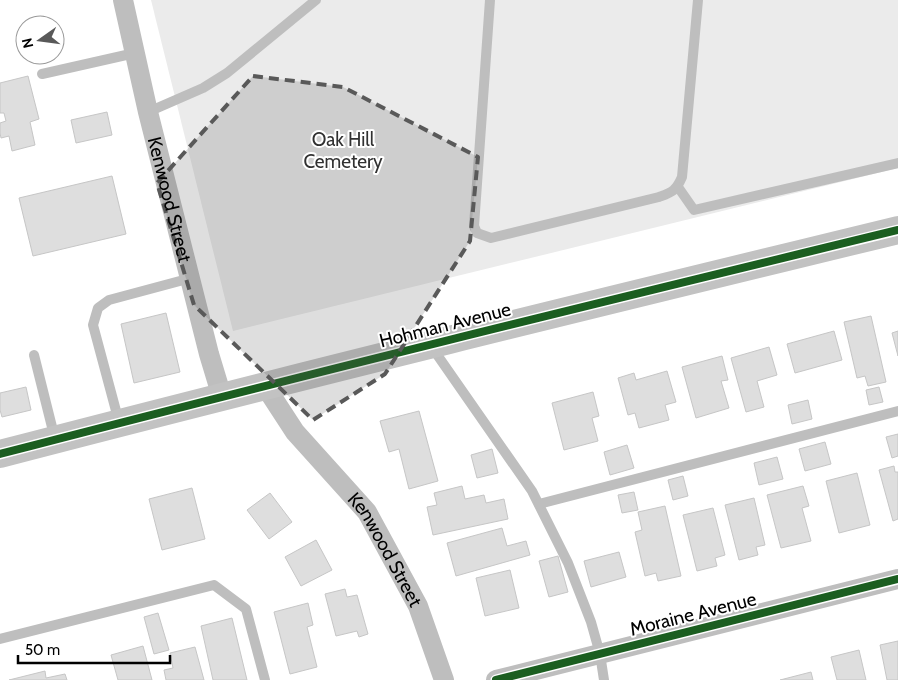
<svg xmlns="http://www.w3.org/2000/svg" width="898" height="680" font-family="Cabin,sans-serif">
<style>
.green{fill:#ebebeb}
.building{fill:#dedede;stroke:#c6c6c6}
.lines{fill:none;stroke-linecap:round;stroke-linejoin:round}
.lane{stroke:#bebebe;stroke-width:10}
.street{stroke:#bebebe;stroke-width:20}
.secondary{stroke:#c2c2c2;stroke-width:28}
.cycleway-casing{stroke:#fff;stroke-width:11}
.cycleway{stroke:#1b5e20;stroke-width:8}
.marked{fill:#595959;fill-opacity:0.2;stroke:#595959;stroke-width:4;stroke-dasharray:10 6;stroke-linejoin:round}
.labels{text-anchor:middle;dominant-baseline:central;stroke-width:4;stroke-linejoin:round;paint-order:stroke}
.park-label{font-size:19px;fill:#313131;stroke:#fff}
.street-label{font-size:19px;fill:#000;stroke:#fff}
</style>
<rect width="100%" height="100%" fill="#fff"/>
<polygon class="green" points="151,0 898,0 898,168 233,331"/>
<g class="building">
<polygon points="28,76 39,119 30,122 35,145 12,151 9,136 1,138 0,133 0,123 6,121 4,113 0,113 0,83"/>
<polygon points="107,112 112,135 76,143 71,120"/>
<polygon points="112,176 126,234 33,256 19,198"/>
<polygon points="166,313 180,372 134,383 121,324"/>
<polygon points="871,316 886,382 868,386 865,376 857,378 844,322"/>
<polygon points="834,331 842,360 795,373 787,344"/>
<polygon points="898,331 898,356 892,333"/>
<polygon points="769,347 777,375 757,381 764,407 746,412 731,358"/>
<polygon points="722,356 728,380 721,381 729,408 696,418 682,367"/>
<polygon points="667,371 676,402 665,405 669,420 639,428 635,413 628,415 618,378 634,373 636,380"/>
<polygon points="26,387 31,410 2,417 0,410 0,393"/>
<polygon points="879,387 883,402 869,405 866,390"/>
<polygon points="593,392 599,416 592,418 598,441 564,450 552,403"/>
<polygon points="808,400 812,419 792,424 788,405"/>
<polygon points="419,411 438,481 409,489 399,449 389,452 380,421"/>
<polygon points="898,434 898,456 892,458 886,437"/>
<polygon points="825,442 831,464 805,471 799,449"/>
<polygon points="627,445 634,468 610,475 604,452"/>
<polygon points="492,449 498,473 477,478 471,455"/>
<polygon points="777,457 783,479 759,485 754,463"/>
<polygon points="894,466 895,472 898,472 898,519 893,521 879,470"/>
<polygon points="857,473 870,525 839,533 826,481"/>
<polygon points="683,476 688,496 673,500 668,480"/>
<polygon points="462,486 465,499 484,495 486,503 504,499 508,519 433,535 427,507 437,505 434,493"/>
<polygon points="803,486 809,506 802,508 811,541 781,548 767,495"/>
<polygon points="192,488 205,539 162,550 149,499"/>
<polygon points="634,492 638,510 622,513 618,495"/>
<polygon points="270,493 292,522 269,539 247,510"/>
<polygon points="754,498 765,545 756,547 758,555 739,560 725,505"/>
<polygon points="665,506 681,576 658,581 656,573 645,576 635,532 642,530 638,512"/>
<polygon points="713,508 725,555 715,558 717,566 697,571 683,515"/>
<polygon points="502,528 507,546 526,541 530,555 456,576 447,543"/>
<polygon points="316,540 332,570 301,586 285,557"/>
<polygon points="619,552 626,577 591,587 584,561"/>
<polygon points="558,556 568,592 549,597 539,561"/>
<polygon points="510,570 519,608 485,616 476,578"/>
<polygon points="345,589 347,597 357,595 368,634 359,637 357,631 336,636 325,594"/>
<polygon points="308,603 313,625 307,627 317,667 290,674 274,612"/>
<polygon points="158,613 169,650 154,654 144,617"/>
<polygon points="232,618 247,680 213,680 201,626"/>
<polygon points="898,641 898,680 887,680 880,645"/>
<polygon points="143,646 152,680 118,680 111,655"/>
<polygon points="195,647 204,680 166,680 164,670 173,668 170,653"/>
<polygon points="859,650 866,680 837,680 831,657"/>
<polygon points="45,671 46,678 65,674 67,680 9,680"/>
<polygon points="811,672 813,680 780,680"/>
</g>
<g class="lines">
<g class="lane">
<path d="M 490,0 L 474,226 L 477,233 L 491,238 L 659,197 C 672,192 676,191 682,177 L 698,0"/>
<polyline points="42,74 135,53"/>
<polyline points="148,112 203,88 227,73 316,0"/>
<polyline points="678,187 694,210 898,163"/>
<polyline points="431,346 532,491 568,563 591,622 600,654 604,680"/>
<polyline points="34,355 55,439"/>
<polyline points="119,422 93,325 98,308 109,300 191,278"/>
<polyline points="539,504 898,411"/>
<polyline points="0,639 214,585 246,609 265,680"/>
</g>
<g class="street">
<path id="s1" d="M 123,0 L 148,112 L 209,354 L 222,397"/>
<path id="s2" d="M 265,386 L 295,432 L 367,512 L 418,606 L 444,680"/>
<polyline points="496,680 898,579"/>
</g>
<path class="secondary" d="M 0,454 C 299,376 598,303 898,230"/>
<defs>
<g id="cycleway">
<path d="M 0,454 C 299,376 598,303 898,230"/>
<polyline points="496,680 898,579"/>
</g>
</defs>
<use href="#cycleway" class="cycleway-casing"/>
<use href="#cycleway" class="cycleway"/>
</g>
<path class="marked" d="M 253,76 L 343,87 L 478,157 L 470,241 L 385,374 L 313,420 L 194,305 L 157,183 Z"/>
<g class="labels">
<g class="park-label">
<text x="343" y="139">Oak Hill<tspan x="343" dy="22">Cemetery</tspan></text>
</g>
<g class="street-label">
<text stroke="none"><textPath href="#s1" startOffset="205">Kenwood Street</textPath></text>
<text transform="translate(445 325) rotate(-14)">Hohman Avenue</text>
<text stroke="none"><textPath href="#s2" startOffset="204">Kenwood Street</textPath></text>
<text transform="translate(693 614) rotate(-14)">Moraine Avenue</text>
</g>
</g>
<g transform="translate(40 40) rotate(256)"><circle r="24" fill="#ffffff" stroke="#999999"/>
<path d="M0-4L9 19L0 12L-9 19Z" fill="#595959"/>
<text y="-8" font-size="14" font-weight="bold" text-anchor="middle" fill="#000000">N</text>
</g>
<path d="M18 655v8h152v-8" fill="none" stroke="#000000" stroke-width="2.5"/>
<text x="25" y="655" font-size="15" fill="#000000" stroke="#ffffff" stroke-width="4" paint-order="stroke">50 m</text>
</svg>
